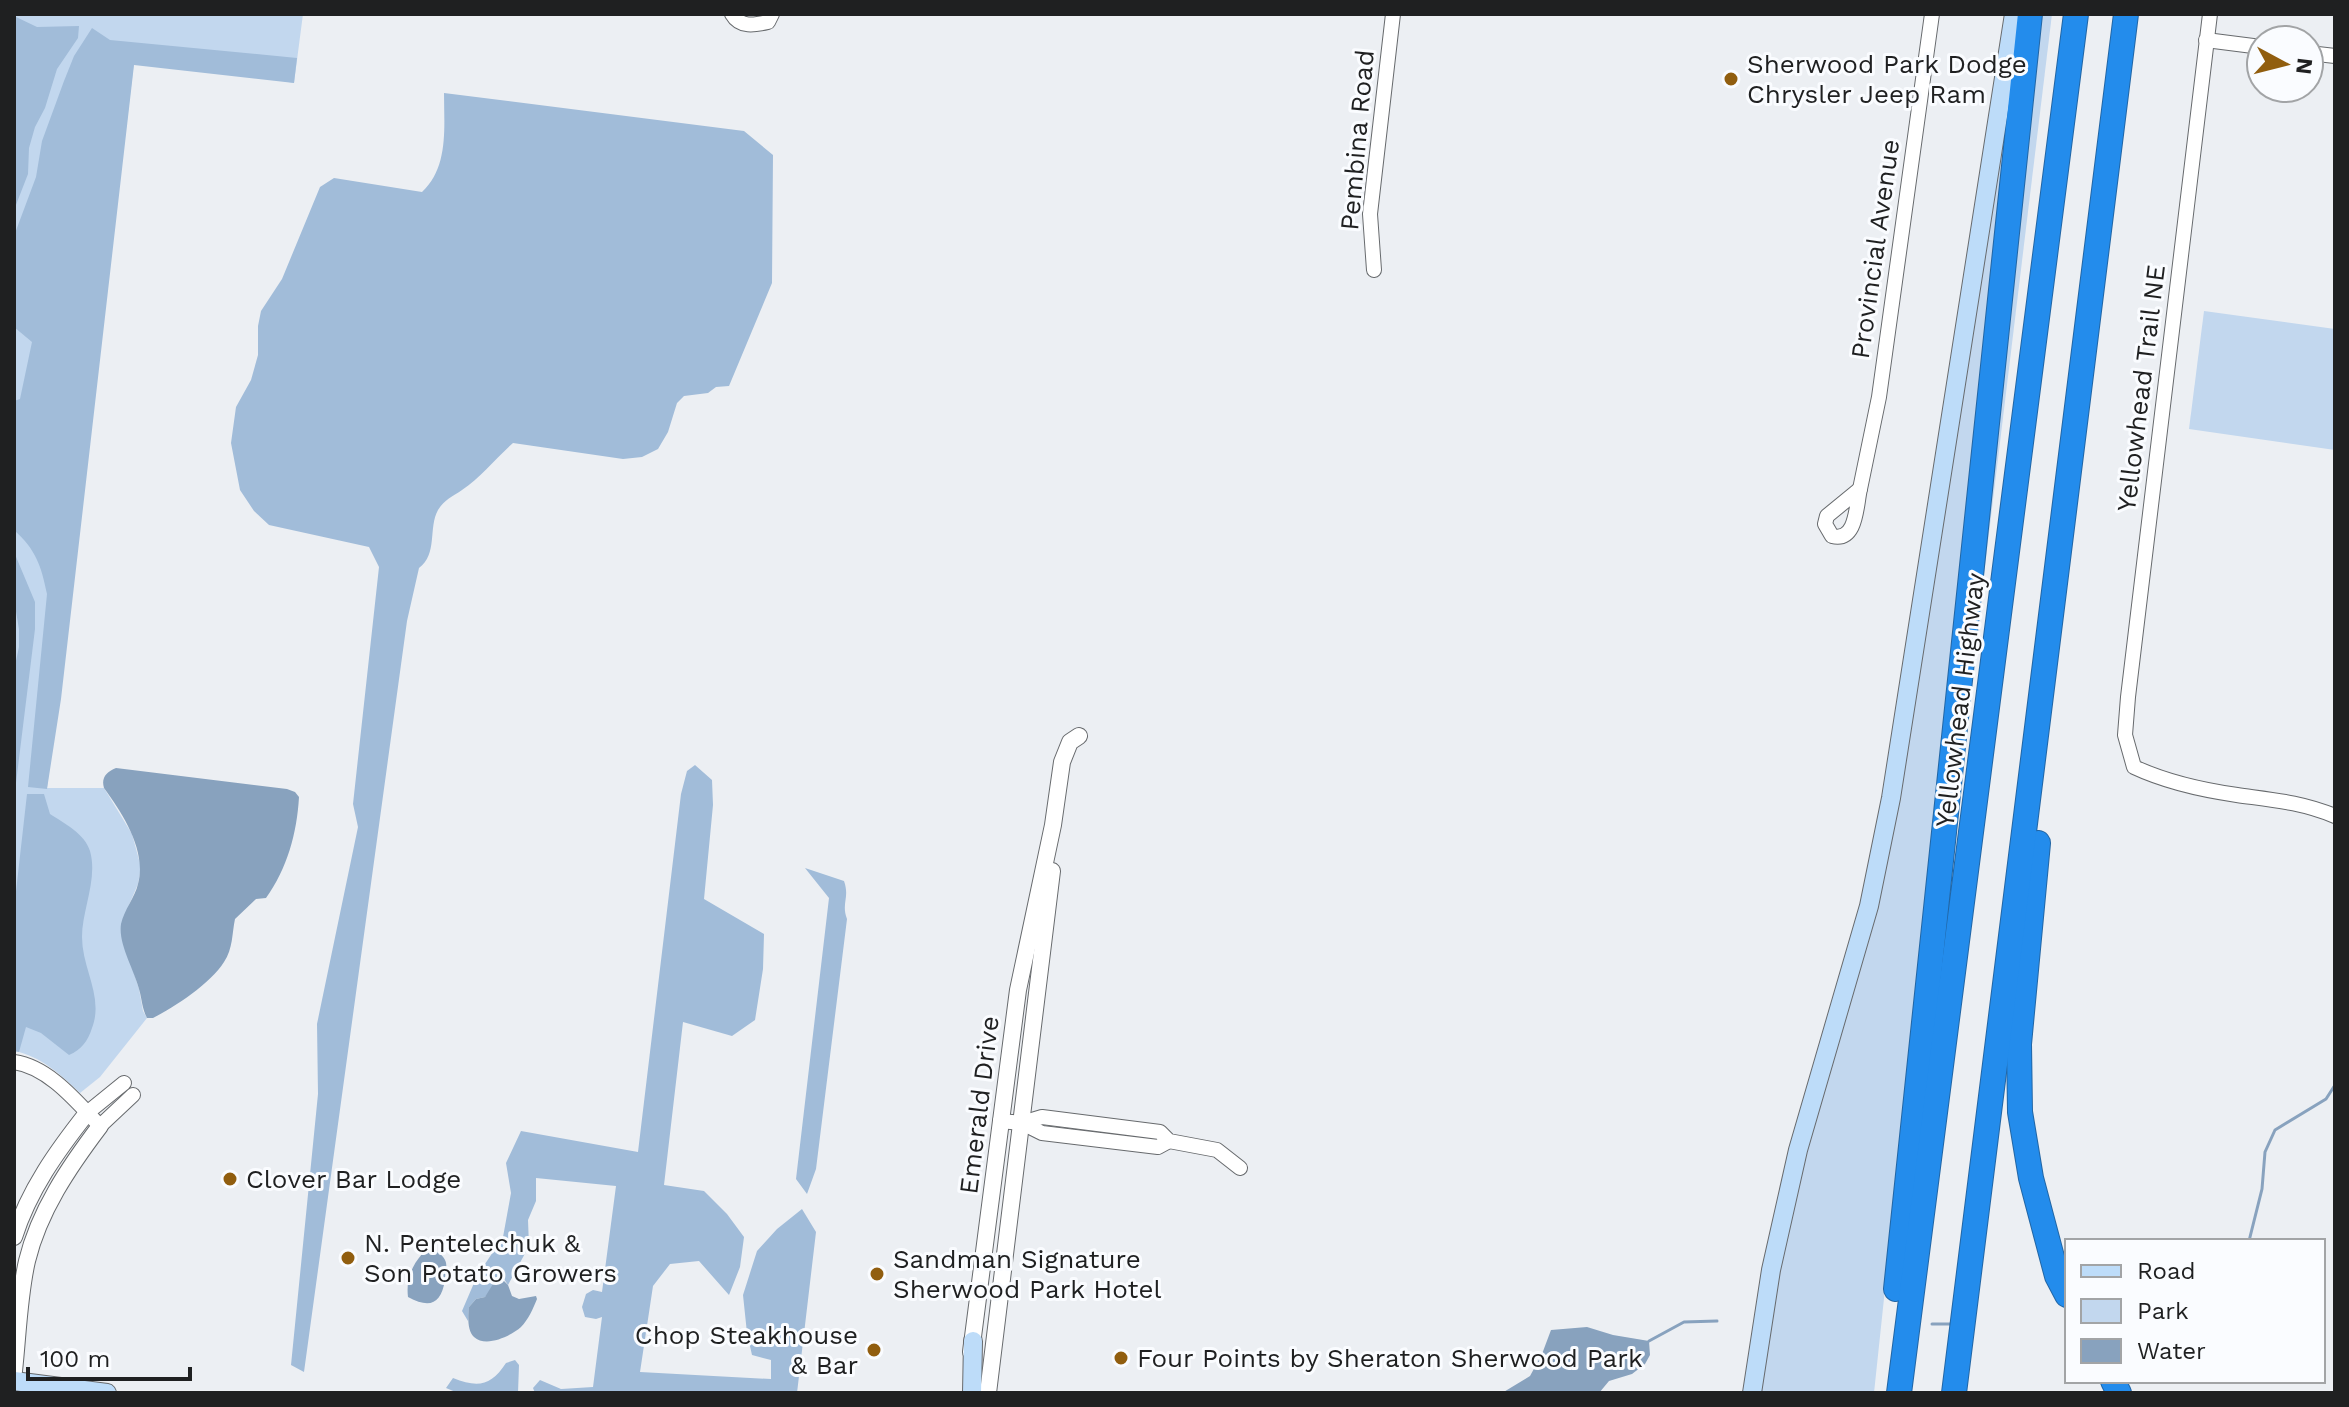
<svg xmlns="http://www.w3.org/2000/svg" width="2349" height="1407" font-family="'Work Sans',sans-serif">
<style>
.green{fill:#c2d7ee}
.forest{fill:#a1bcd9}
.water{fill:#88a2be}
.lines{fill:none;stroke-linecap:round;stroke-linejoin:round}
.stream{stroke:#88a2be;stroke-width:3}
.minor-casing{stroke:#676a6d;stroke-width:16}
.tertiary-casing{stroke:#676a6d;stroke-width:18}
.secondary-casing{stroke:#676a6d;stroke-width:20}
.motorway-casing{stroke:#2266a5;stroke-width:26}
.minor{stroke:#fff;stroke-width:14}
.tertiary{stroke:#fff;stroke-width:16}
.secondary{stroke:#bddcf9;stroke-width:18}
.motorway{stroke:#238cec;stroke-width:24}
.poi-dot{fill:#915e0f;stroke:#fafcff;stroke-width:3}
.labels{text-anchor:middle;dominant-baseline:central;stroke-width:6;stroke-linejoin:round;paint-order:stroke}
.poi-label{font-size:26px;fill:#1f2021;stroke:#fafcff;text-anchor:start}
.street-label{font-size:26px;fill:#1f2021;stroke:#fafcff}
</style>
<rect width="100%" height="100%" fill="#eceff3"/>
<g class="green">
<path d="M 14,14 L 303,14 L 294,83 L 135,54 L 47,788 L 104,788 L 132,834 L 141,867 L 138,884 L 126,912 L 122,935 L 139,989 L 143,1011 L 147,1018 L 100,1077 L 80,1093 C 61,1075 41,1056 14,1051 Z"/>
<polygon points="2034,14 2052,14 1965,731"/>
<polygon points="2013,80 1874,1393 1760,1393 1782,1252 1824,1086 1938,554"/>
<polygon points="2204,311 2335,329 2335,450 2189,429"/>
</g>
<g class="forest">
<polygon points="14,16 37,27 79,26 78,38 57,69 45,108 35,127 29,148 28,174 14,210"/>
<path d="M 92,28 L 110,40 L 297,58 L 294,83 L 134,65 L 61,699 L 47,789 L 28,787 L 47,594 C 41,565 36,550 14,530 L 14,401 L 20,399 L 32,342 L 14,327 L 14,236 L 36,177 L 42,141 L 64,81 L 74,56 Z"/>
<path d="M 444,93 L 744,131 L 773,155 L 772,283 L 729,386 L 716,387 L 708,393 L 684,396 L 677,403 L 668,432 L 658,449 L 642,457 L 623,459 L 513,443 C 496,458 480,478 462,490 C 452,497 445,499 438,510 C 428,528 438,554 419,568 L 407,621 L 304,1372 L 291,1365 L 318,1094 L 317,1024 L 358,827 L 353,804 L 379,567 L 369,547 L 269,525 L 254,511 L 240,490 L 231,443 L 236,407 L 251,380 L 258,355 L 258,326 L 261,311 L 282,279 L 320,187 L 334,178 L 422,192 C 449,167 444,127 444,93 Z"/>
<polygon points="14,552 35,602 35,629 14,799 14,670 19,647 19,629 14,600"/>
<polygon points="695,765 712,780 713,805 704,899 764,934 763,969 755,1020 732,1036 683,1022 664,1185 704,1191 727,1214 744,1237 740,1267 729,1295 699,1261 670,1264 653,1286 640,1372 771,1379 771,1360 752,1355 747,1333 743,1295 757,1251 777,1229 802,1209 816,1232 797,1393 535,1393 533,1388 540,1380 561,1389 593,1387 602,1317 596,1319 585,1317 582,1307 586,1294 593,1290 602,1292 616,1186 536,1178 536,1201 528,1220 529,1246 508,1285 504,1279 485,1297 476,1299 469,1307 468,1321 462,1311 477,1276 503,1237 511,1193 506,1163 521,1131 638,1152 681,794 687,771"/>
<path d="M 27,794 L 44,794 L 50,814 C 64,823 85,834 90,851 C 98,879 82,910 82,937 C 82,969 104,997 92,1028 C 88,1041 81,1050 69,1055 L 41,1033 L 26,1027 L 19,1052 L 14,1051 L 14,909 Z"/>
<path d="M 805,868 L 844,881 C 850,898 841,903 847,919 L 816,1169 L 807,1194 L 796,1179 L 829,898 Z"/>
<path d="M 515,1360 L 519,1365 L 518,1393 L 458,1393 L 446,1388 L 453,1378 C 478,1388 491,1386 506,1363 Z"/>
</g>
<g class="water">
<path d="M 116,768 L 287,789 L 295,792 L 299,797 C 297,833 287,869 266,898 L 256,899 L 235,919 C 232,933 233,949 224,962 C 211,983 175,1007 153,1018 L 147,1018 C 142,1009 142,999 139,989 C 134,969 118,944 121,924 C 124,910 135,897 138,884 C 147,851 123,814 104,788 C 101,778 106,772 116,768 Z"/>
<path d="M 435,1251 C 439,1254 442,1254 445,1260 C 448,1266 445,1273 445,1280 C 441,1304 430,1309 408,1297 C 406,1280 411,1267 422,1254 Z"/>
<path d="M 500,1277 L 508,1285 L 512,1296 L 519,1299 L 536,1296 L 537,1299 C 533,1309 528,1320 521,1327 C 511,1336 486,1348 474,1337 C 467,1330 468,1316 469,1307 L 476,1299 L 485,1297 L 493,1284 Z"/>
<polygon points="1587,1327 1613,1335 1649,1341 1650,1355 1645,1364 1632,1374 1609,1381 1599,1393 1502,1393 1530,1376 1542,1354 1551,1330"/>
</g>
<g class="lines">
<g class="stream">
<polyline points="2249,1241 2262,1189 2265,1152 2275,1130 2326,1099 2335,1085"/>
<polyline points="1932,1324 1950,1324"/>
<polyline points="1649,1341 1684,1322 1717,1321"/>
</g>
<defs>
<g id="minor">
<path d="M 732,14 C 740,28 755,25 768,22 L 772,14"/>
<path d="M 2210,14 L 2128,697 L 2125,735 L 2134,767 C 2166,782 2202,790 2237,795 C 2273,800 2301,802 2335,816"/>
<polyline points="2206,40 2261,47"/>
<polyline points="2309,53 2335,56"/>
<polyline points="1374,270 1370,214 1393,14"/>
<polyline points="1860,489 1879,397 1932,14"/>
<path d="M 1860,489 C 1856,506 1857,542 1832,536 L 1825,524 L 1827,516 Z"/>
<path d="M 14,1062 C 49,1067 77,1102 100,1126 L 133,1095"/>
<polyline points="87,1113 124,1083"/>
<polyline points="1000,1121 1022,1123 1042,1133 1158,1147 1169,1141"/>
<polyline points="1022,1123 1042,1117 1160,1132 1169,1141 1217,1150 1240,1168"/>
</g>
<g id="tertiary">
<path d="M 14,1237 C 29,1190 57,1151 87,1113"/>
<polyline points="971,1352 1018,990 1053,825 1062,762 1070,742 1079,736"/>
<path d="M 14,1371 C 18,1335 19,1295 27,1261 C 39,1211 69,1167 100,1126"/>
<polyline points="988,1393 1052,871"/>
</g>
<g id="secondary">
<polyline points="14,1381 107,1393"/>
<polyline points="972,1393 973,1341"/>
<polyline points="1752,1393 1771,1270 1798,1150 1869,906 1891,798 2014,14"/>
</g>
<g id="motorway">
<polyline points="2038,843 2019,1044 2020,1112 2031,1178 2057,1276 2067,1295"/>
<polyline points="1896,1289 2030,14"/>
<polyline points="2113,1381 2119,1393"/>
<polyline points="1899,1393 2076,14"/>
<polyline points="1954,1393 2126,14"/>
</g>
</defs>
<use href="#minor" class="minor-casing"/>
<use href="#tertiary" class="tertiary-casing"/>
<use href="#secondary" class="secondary-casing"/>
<use href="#motorway" class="motorway-casing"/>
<use href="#minor" class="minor"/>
<use href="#tertiary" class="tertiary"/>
<use href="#secondary" class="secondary"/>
<use href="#motorway" class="motorway"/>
</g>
<g class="poi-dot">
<circle cx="1731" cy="79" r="8"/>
<circle cx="230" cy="1179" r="8"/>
<circle cx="348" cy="1258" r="8"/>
<circle cx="877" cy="1274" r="8"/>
<circle cx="874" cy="1350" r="8"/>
<circle cx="1121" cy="1358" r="8"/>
</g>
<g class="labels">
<g class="poi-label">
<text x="1747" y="64">Sherwood Park Dodge<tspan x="1747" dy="30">Chrysler Jeep Ram</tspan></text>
<text x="246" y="1179">Clover Bar Lodge</text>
<text x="364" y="1243">N. Pentelechuk &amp;<tspan x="364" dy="30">Son Potato Growers</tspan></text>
<text x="893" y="1259">Sandman Signature<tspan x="893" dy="30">Sherwood Park Hotel</tspan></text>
<text x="858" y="1335" text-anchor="end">Chop Steakhouse<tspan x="858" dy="30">&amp; Bar</tspan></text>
<text x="1137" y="1358">Four Points by Sheraton Sherwood Park</text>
</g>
<g class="street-label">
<text transform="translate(1357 140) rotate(-85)">Pembina Road</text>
<text transform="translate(1875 249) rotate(-82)">Provincial Avenue</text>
<text transform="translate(2141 388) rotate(-83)">Yellowhead Trail NE</text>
<text transform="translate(1960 700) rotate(-83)">Yellowhead Highway</text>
<text transform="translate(979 1105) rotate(-83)">Emerald Drive</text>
</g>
</g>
<rect width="2349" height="1407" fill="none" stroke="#1f2021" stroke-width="32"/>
<rect x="2065" y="1239" width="260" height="144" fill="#fafcff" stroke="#a2a4a6" stroke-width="2"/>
<rect x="2081" y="1265" width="40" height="12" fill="#bddcf9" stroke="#a2a4a6" stroke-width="2"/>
<text x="2137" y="1279" font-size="24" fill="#1f2021">Road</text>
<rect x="2081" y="1299" width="40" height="24" fill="#c2d7ee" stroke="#a2a4a6" stroke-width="2"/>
<text x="2137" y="1319" font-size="24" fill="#1f2021">Park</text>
<rect x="2081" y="1339" width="40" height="24" fill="#88a2be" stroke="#a2a4a6" stroke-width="2"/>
<text x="2137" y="1359" font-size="24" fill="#1f2021">Water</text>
<g transform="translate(2285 64) rotate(97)"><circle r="38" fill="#fafcff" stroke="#a2a4a6" stroke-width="2"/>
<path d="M0-6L14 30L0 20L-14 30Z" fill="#915e0f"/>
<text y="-12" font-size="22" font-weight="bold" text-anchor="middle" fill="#1f2021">N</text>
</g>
<path d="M28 1367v12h162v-12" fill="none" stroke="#1f2021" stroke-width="4"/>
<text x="40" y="1367" font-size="24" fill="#1f2021" stroke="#fafcff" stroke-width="6" paint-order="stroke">100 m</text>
</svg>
